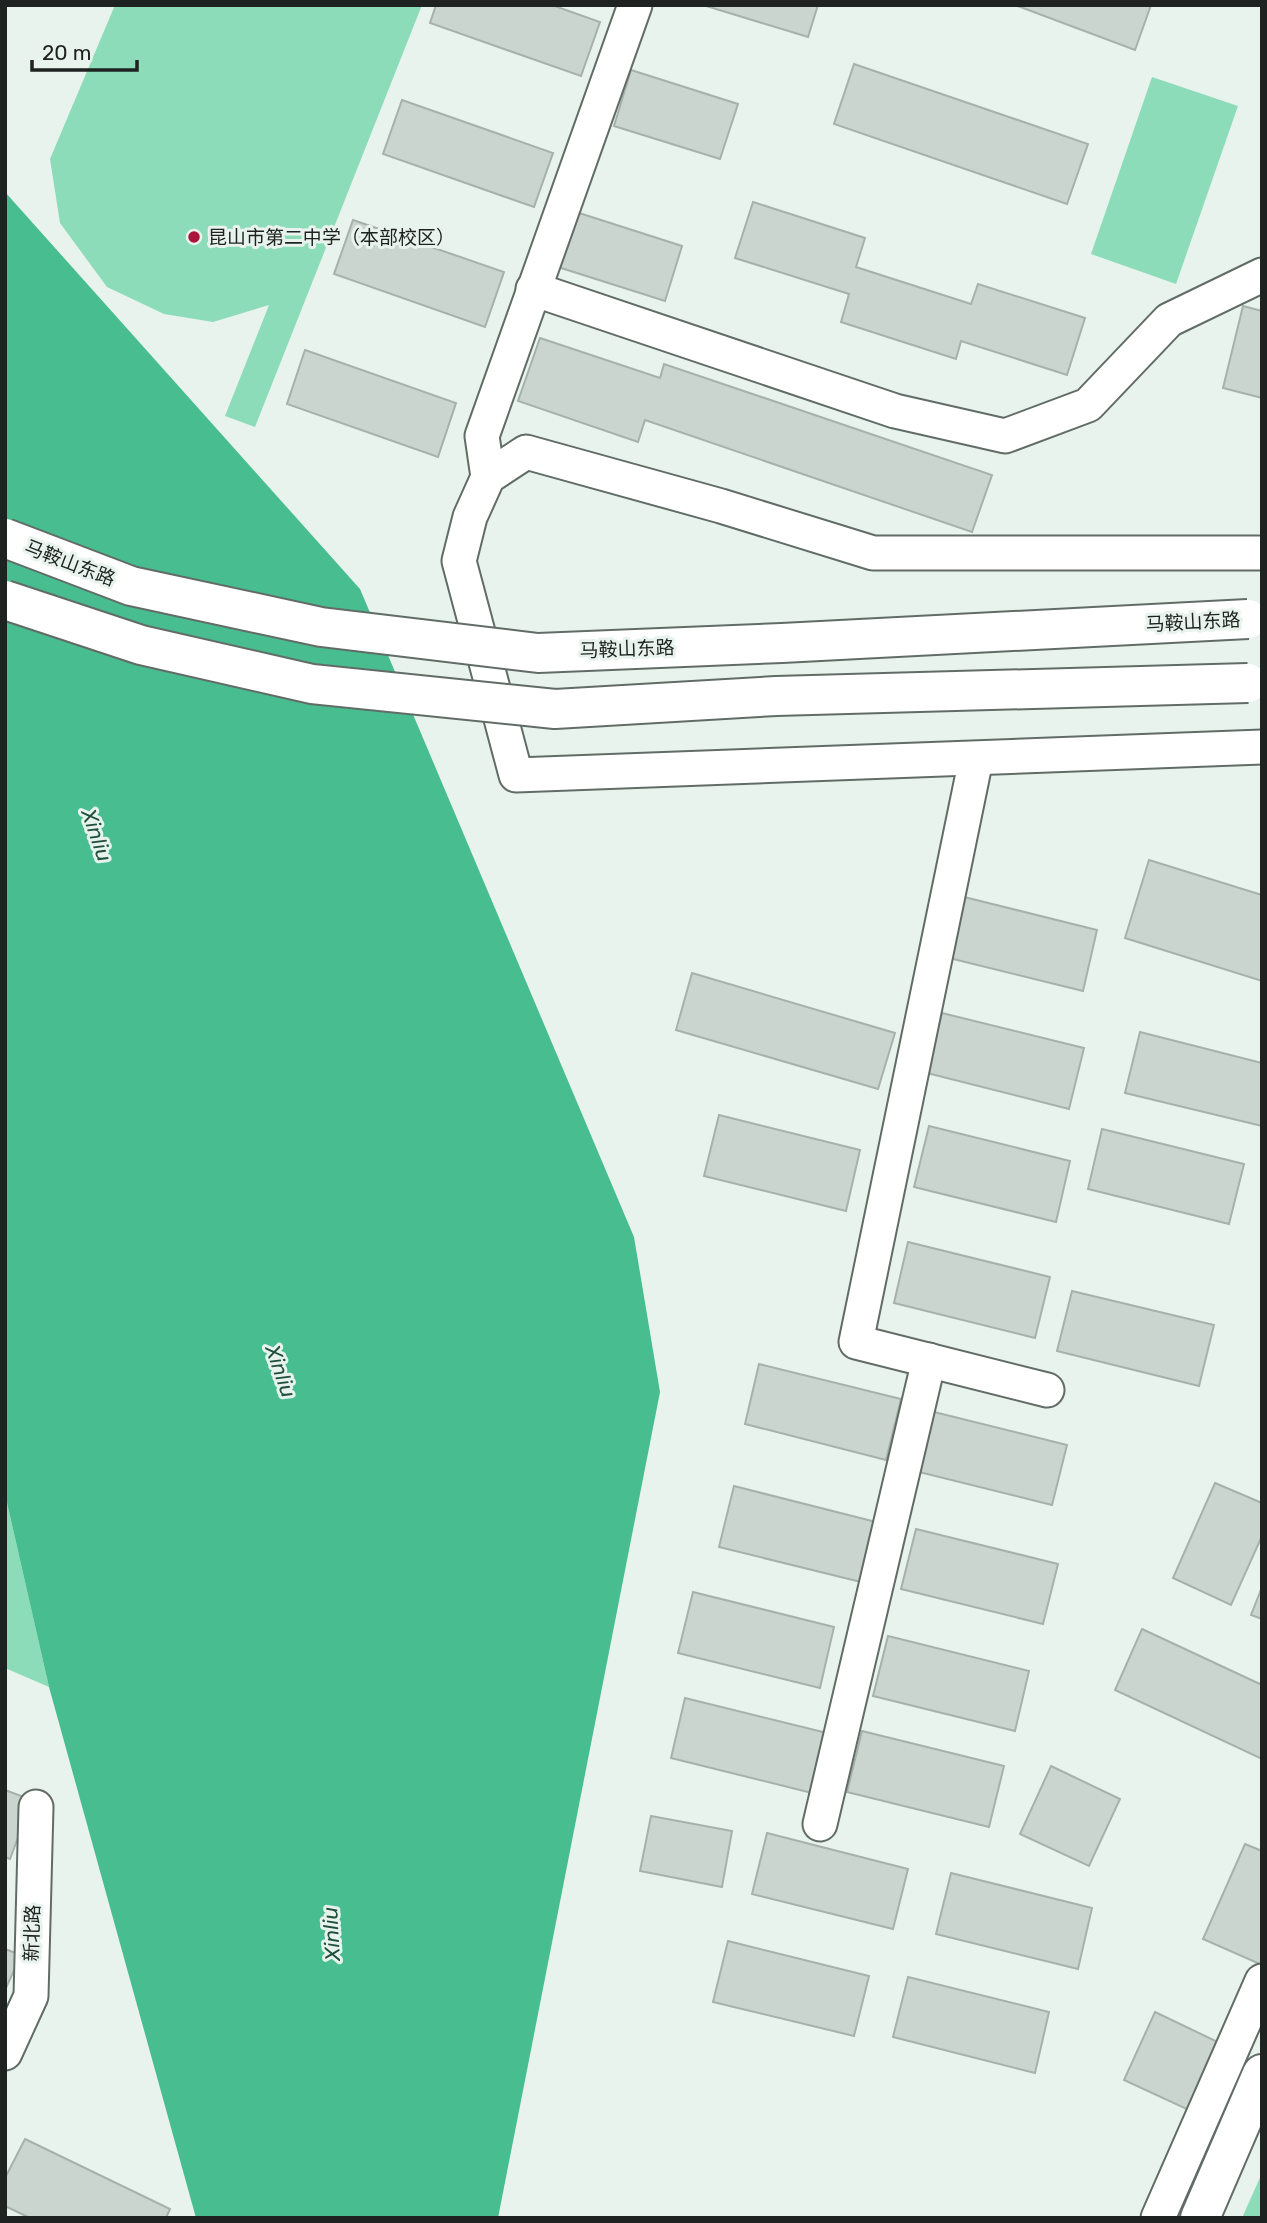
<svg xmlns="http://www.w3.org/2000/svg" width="1267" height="2223" font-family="Rubik,'Noto Sans SC',sans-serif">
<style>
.green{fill:#8ddcb9}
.water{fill:#47bd90}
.building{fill:#cbd5d0;stroke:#a7b1ac;stroke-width:2}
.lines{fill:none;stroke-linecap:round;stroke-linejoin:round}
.street-casing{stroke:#626c67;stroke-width:37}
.secondary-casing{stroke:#626c67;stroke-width:42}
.street{stroke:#fff;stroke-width:33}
.secondary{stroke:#fff;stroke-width:38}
.secondary-bridge-casing{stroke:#626c67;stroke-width:42;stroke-linecap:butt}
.secondary-bridge{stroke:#fff;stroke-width:38}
.poi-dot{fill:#ab153c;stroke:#e8f3ee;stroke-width:2.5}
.labels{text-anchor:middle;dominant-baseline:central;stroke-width:6;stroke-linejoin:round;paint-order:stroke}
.poi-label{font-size:19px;fill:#1e2220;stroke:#e8f3ee;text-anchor:start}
.street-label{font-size:19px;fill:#1e2220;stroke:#e8f3ee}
.water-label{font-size:21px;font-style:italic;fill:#20503d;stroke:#e8f3ee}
</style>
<rect width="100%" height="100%" fill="#e8f3ee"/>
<g class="green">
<polygon points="115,5 422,5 255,427 225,416 269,305 213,322 164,314 107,287 60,223 50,159"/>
<polygon points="1152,77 1238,106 1176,284 1091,254"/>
<polygon points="5,1494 49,1687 5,1668"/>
<polygon points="1262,2173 1262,2218 1242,2218"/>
</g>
<polygon class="water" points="5,192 360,589 634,1237 660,1392 498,2218 196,2218 49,1687 5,1494"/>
<g class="building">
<polygon points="436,5 552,5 600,22 581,76 430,23"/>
<polygon points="703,5 818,5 808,37"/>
<polygon points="1015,5 1151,5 1135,50"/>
<polygon points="854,64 1088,144 1067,204 834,124"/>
<polygon points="631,70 738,104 720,159 614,126"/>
<polygon points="402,100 553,153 534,207 383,154"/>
<polygon points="753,202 865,238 856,267 971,304 978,284 1085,318 1067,375 961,341 956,359 841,322 849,294 735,258"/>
<polygon points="576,212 682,246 665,301 558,267"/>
<polygon points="353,220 504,272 485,327 334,274"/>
<polygon points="1243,306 1262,311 1262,398 1223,388"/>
<polygon points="540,338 660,378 664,364 992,475 972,532 645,420 638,442 518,401"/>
<polygon points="305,350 456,403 438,457 287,404"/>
<polygon points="1149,860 1262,895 1262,981 1125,938"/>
<polygon points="956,895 1097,930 1083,991 941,956"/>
<polygon points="692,973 895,1033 878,1089 676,1030"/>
<polygon points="942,1013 1084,1048 1069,1109 927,1073"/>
<polygon points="1140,1032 1262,1063 1262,1126 1125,1093"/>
<polygon points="719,1115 860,1150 846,1211 704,1176"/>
<polygon points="929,1126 1070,1161 1056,1222 914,1187"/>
<polygon points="1102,1129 1244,1164 1229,1224 1088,1189"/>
<polygon points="908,1242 1050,1277 1035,1338 894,1303"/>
<polygon points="1072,1291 1214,1325 1199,1386 1057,1351"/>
<polygon points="759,1364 901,1399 886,1460 745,1424"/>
<polygon points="926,1410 1067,1445 1052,1505 911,1470"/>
<polygon points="1215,1483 1262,1503 1262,1536 1231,1605 1173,1578"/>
<polygon points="734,1486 876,1522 861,1582 719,1547"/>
<polygon points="916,1529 1058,1564 1043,1624 901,1589"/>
<polygon points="1262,1587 1262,1619 1251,1615"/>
<polygon points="693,1592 834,1627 820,1688 678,1653"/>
<polygon points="1142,1629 1262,1685 1262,1759 1115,1690"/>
<polygon points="888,1636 1029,1671 1015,1731 873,1696"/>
<polygon points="685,1698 827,1733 812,1793 671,1758"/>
<polygon points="862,1731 1004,1766 989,1827 847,1792"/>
<polygon points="1051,1766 1120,1799 1089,1866 1020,1834"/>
<polygon points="5,1790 32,1800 10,1859 5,1857"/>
<polygon points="651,1816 732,1831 722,1887 640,1871"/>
<polygon points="767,1833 908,1869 893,1929 752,1894"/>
<polygon points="1245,1844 1262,1851 1262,1965 1203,1939"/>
<polygon points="951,1873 1092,1908 1078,1969 936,1934"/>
<polygon points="728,1941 869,1976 854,2036 713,2002"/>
<polygon points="5,1949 21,1955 5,1990"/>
<polygon points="908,1977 1049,2012 1035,2073 893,2037"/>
<polygon points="1155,2012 1224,2045 1193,2112 1124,2080"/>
<polygon points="25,2139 170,2209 166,2218 30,2218 5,2206 5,2178"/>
</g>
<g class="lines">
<defs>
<g id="street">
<polyline points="533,289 895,411 1005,436 1088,405 1169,320 1262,275"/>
<polyline points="488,477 482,436 635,5"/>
<polyline points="1262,553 873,553 721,506 526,452 488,477 470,517 459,561 516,775 1262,747"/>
<polyline points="976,759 856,1342 1047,1390"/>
<polyline points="820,1824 929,1360"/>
<polyline points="5,2053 31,1996 36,1807"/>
<polyline points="1158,2218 1262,1981"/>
</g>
<polyline id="secondary" points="1200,2218 1262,2074"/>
</defs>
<use href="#street" class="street-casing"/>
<use href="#secondary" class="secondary-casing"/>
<use href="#street" class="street"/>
<use href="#secondary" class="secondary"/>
<defs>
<g id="secondary-bridge">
<polyline points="5,538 131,586 321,627 538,653 782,643 1248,619"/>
<polyline points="5,600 141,645 312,684 555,709 776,696 1248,683"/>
</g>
</defs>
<use href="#secondary-bridge" class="secondary-bridge-casing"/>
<use href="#secondary-bridge" class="secondary-bridge"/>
</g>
<circle class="poi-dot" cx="194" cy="237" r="7"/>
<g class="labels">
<g class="poi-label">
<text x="208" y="237">昆山市第二中学（本部校区）</text>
</g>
<g class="street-label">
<text transform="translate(70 563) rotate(21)">马鞍山东路</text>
<text transform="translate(1193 622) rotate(-3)">马鞍山东路</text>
<text transform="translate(627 649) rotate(-2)">马鞍山东路</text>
<text transform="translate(32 1933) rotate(-88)">新北路</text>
</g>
<g class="water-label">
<text transform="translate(97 835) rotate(71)">Xinliu</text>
<text transform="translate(281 1371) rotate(71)">Xinliu</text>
<text transform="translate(331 1934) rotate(-93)">Xinliu</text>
</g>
</g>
<rect width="1267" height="2223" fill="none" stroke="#1e2220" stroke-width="14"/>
<path d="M32 60v10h105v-10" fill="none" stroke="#1e2220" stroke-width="3.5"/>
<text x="42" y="60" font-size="21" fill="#1e2220" stroke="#e8f3ee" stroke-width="5" paint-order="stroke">20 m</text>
</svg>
